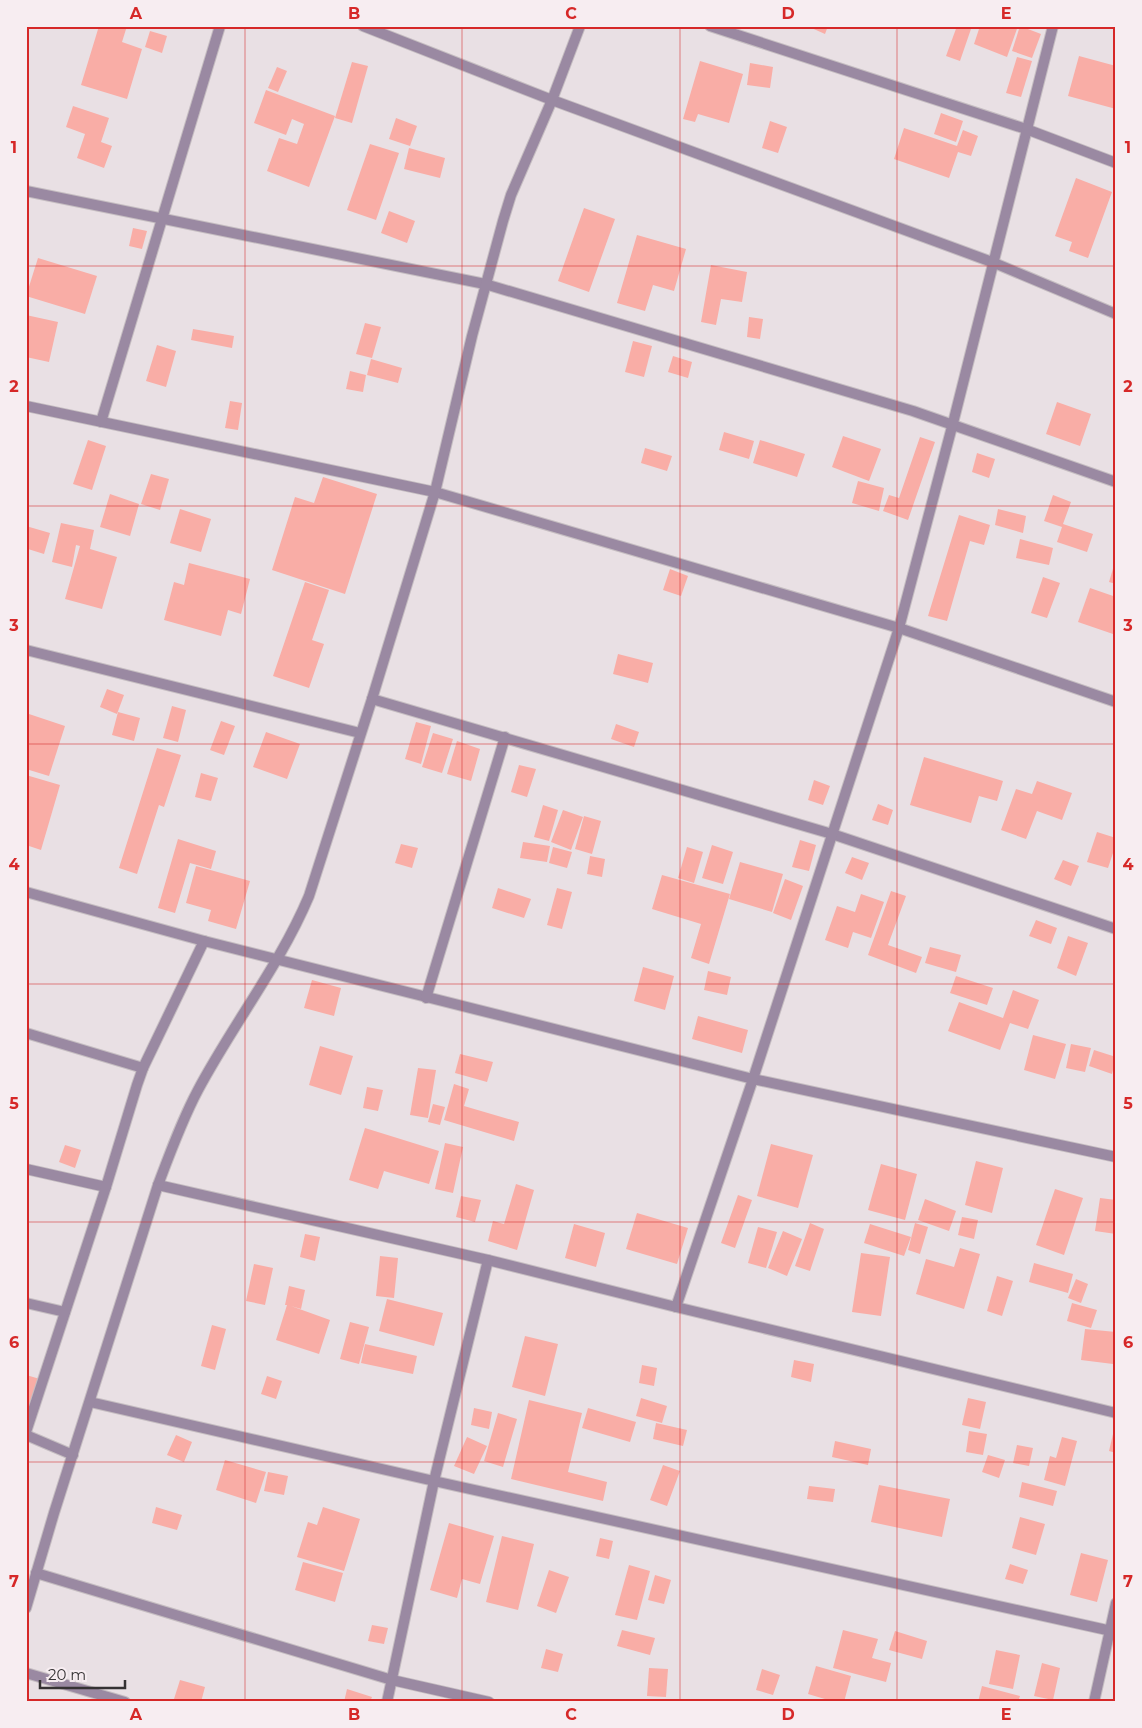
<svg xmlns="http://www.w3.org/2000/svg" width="1142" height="1728" font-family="Montserrat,sans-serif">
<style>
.building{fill:#f9ada6}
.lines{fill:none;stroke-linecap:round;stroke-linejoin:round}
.minor-casing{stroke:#c5bdc1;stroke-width:12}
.minor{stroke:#9a89a2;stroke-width:10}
.grid{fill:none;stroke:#d62828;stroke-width:1;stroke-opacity:0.55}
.neatline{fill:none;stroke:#d62828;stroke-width:2}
.grid-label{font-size:16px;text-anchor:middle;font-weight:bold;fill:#d62828}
</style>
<rect width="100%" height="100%" fill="#e9e0e4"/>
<g class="building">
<polygon points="99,26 127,26 122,42 142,49 127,99 81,85"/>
<polygon points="807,26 828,26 825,34"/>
<polygon points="957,26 972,26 960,61 946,56"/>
<polygon points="980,26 1018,26 1007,57 974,44"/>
<polygon points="1020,26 1041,34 1032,58 1012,51"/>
<polygon points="150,31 167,36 162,53 145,47"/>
<polygon points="1079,56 1116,66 1116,109 1068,96"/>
<polygon points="1017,57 1032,61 1021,97 1006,93"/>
<polygon points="700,61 743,74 729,123 698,114 695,122 683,119"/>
<polygon points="352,62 368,66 352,123 335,118"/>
<polygon points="750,63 773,67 770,88 747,85"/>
<polygon points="277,67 287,71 278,92 268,88"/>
<polygon points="266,90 335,116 309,187 267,171 279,138 297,144 304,124 292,119 286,135 254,123"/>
<polygon points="73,106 109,118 101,142 112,146 104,168 77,158 85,134 66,127"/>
<polygon points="941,113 963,121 956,142 934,134"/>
<polygon points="396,118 417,126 410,146 389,139"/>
<polygon points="770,121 787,127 778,153 762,148"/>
<polygon points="904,128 957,146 963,130 978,136 971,156 958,152 949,178 894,159"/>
<polygon points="370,144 399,153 376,220 347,210"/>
<polygon points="409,148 445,158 440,178 404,169"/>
<polygon points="1076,178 1112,192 1088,258 1069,251 1072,242 1055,236"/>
<polygon points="584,208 615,219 589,292 558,281"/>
<polygon points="389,211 415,221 407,243 381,233"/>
<polygon points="133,228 147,231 142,249 129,246"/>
<polygon points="637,235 686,249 674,291 653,285 645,311 617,303"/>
<polygon points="38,258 97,276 85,314 26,296"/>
<polygon points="711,265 747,272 742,302 721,299 716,325 701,322"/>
<polygon points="26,315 58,322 49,362 26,357"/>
<polygon points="749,317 763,319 760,339 747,337"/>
<polygon points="365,323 381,327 372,358 356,354"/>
<polygon points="193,329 234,336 232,348 191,340"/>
<polygon points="633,341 652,346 644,377 625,372"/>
<polygon points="157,345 176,351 166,387 146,381"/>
<polygon points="673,356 692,362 688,378 668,372"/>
<polygon points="371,359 402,368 398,383 367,375"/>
<polygon points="350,371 366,375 363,392 346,389"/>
<polygon points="230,401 242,403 238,430 225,428"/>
<polygon points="1057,402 1091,414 1080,446 1046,434"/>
<polygon points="724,432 754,441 749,459 719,450"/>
<polygon points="843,436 881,449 869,481 832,467"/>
<polygon points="920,437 935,442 908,520 883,511 889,495 899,498"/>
<polygon points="88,440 106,446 92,490 73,484"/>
<polygon points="760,440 805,454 797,477 753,463"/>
<polygon points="645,448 672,456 667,471 641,463"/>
<polygon points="977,453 995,459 989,478 972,472"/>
<polygon points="151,474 169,479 160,510 141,504"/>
<polygon points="323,477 377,494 345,594 272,570 295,497 314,503"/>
<polygon points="858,481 884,488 879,511 852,503"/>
<polygon points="110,494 139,504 130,536 100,527"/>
<polygon points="1053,495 1071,502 1063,524 1093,534 1087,552 1057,542 1062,527 1044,521"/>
<polygon points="180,509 211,519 201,552 170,543"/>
<polygon points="998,509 1026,516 1023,533 995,525"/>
<polygon points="959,515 990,525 984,545 970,541 947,621 928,616"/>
<polygon points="61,523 94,530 90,549 117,557 102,609 65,599 80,546 76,545 72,567 52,562"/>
<polygon points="26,526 50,533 44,554 28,549 26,553"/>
<polygon points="1020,539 1053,548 1049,565 1016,558"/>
<polygon points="1115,562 1116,562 1116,584 1109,582"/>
<polygon points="189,563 250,579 241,614 228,610 221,636 164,620 174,582 184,585"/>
<polygon points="670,569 688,576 681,596 663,590"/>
<polygon points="1043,577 1060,583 1047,618 1031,613"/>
<polygon points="305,582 329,590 312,640 324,644 309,688 273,676"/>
<polygon points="1090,588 1116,597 1116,625 1113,634 1078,622"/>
<polygon points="618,654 653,663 648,683 613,674"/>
<polygon points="107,689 124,695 117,714 100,707"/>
<polygon points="172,706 186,710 178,742 163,738"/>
<polygon points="118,712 140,718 134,741 112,735"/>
<polygon points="29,714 65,726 49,776 26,769 26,723"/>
<polygon points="221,721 235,726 224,755 210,750"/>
<polygon points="416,722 431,726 421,764 405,759"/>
<polygon points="616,724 639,732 634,747 611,739"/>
<polygon points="266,732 300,744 287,779 253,767"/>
<polygon points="433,733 453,739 442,773 422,767"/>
<polygon points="457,741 480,749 471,781 447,774"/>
<polygon points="157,748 181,755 164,807 159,805 137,874 119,868"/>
<polygon points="924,757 1003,781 997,801 979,796 971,823 910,805"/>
<polygon points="519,765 536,769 527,797 511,792"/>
<polygon points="201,773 218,778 211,801 195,797"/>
<polygon points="26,775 60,785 41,850 26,845"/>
<polygon points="814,780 830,786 823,805 808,800"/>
<polygon points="1037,781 1072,793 1062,820 1037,811 1026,839 1001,830 1016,789 1032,794"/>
<polygon points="878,804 893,810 888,825 872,820"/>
<polygon points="543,805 558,810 549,841 534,837"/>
<polygon points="563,810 583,817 571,850 551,842"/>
<polygon points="584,816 601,821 592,854 575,849"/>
<polygon points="1097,832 1116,838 1116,844 1108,868 1087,862"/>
<polygon points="178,839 216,851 211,869 190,863 175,913 158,908"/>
<polygon points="800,840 816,845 809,871 792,867"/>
<polygon points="523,842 550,846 547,862 520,858"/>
<polygon points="401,844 418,848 412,868 395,863"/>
<polygon points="712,845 733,852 723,884 702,878"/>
<polygon points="553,847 572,852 567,868 549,863"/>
<polygon points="687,847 703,852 694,883 678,878"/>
<polygon points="590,856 605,859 602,877 587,874"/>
<polygon points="852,857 869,863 862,880 845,873"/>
<polygon points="1063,860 1079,866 1071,886 1054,879"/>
<polygon points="740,862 783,874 772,912 729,899"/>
<polygon points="196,866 250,881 236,929 208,921 211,910 186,903"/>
<polygon points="662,875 730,894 709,964 691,958 701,924 652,909"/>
<polygon points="785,879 803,886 791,920 773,913"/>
<polygon points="498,888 531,899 524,918 492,908"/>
<polygon points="557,888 572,892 562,929 547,925"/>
<polygon points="891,891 906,896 888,945 922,957 916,973 868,955"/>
<polygon points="861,894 884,902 871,938 853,932 848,948 825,940 837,906 855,912"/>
<polygon points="1036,920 1057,928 1051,944 1029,936"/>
<polygon points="1068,936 1088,943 1076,976 1057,968"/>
<polygon points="930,947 961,955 956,972 925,963"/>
<polygon points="643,967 674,976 665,1010 634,1001"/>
<polygon points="708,971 731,977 727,995 704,990"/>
<polygon points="956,976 993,988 987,1005 950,993"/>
<polygon points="312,980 341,988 334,1016 304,1008"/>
<polygon points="1013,990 1039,1000 1028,1029 1010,1023 1000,1050 948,1031 959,1002 1003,1018"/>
<polygon points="698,1016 748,1030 742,1053 692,1039"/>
<polygon points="1033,1035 1066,1044 1055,1079 1024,1070"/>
<polygon points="1071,1044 1091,1048 1085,1072 1066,1068"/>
<polygon points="320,1046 353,1056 341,1095 309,1085"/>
<polygon points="1094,1050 1116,1057 1112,1074 1089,1066"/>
<polygon points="460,1054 493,1062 487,1082 455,1073"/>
<polygon points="418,1068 436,1070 428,1118 410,1115"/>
<polygon points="454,1084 469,1089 464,1106 519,1122 514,1141 444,1120"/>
<polygon points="367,1087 383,1090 378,1111 363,1108"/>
<polygon points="433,1104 445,1107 440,1125 428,1122"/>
<polygon points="365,1128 439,1151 429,1184 384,1171 378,1189 349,1180"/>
<polygon points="445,1143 463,1147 453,1193 435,1189"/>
<polygon points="771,1144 813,1155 798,1208 757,1196"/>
<polygon points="65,1145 81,1150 75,1168 59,1162"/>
<polygon points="976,1161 1003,1168 992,1213 965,1205"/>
<polygon points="881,1164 917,1174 905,1220 868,1210"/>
<polygon points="516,1184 534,1190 517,1250 488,1241 493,1221 504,1224"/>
<polygon points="1055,1189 1083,1198 1064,1255 1036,1245"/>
<polygon points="738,1195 752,1200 735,1248 721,1243"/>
<polygon points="461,1196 481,1200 475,1222 456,1217"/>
<polygon points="1100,1198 1116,1200 1116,1234 1095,1231"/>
<polygon points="925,1199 956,1211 949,1231 918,1220"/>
<polygon points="637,1213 688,1228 677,1264 626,1249"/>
<polygon points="962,1217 978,1220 974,1239 958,1235"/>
<polygon points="810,1223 824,1229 810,1271 795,1266"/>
<polygon points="915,1223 928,1227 920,1254 908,1250"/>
<polygon points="574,1224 605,1233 596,1267 565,1258"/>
<polygon points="870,1224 911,1237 904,1256 864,1243"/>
<polygon points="758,1227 777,1232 766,1268 748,1263"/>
<polygon points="783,1231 802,1239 787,1276 768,1268"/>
<polygon points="305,1234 320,1237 315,1261 300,1257"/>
<polygon points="960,1248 980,1254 964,1309 916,1294 926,1259 954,1267"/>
<polygon points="861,1253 890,1257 881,1316 852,1312"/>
<polygon points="380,1256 398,1258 394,1298 376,1296"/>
<polygon points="1034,1263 1073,1274 1068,1293 1029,1282"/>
<polygon points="254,1264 273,1268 265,1305 246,1301"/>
<polygon points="997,1276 1013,1281 1002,1316 987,1311"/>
<polygon points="1076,1279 1088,1284 1081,1303 1068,1298"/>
<polygon points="289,1286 305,1290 301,1309 291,1306 330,1320 319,1354 276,1340 287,1305 285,1305"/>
<polygon points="387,1299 443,1313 434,1346 379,1331"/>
<polygon points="1072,1303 1097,1310 1091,1328 1067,1321"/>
<polygon points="350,1322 369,1327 359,1364 340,1359"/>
<polygon points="212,1325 226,1329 215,1370 201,1366"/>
<polygon points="1085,1329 1116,1332 1113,1364 1081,1360"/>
<polygon points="525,1336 558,1344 545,1396 512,1387"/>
<polygon points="365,1344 417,1356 413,1374 361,1363"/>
<polygon points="794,1360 814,1364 811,1382 791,1377"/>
<polygon points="642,1365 657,1368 654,1386 639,1383"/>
<polygon points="26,1375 40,1379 30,1411 26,1410"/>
<polygon points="267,1376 282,1381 276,1399 261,1394"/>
<polygon points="641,1398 667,1406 662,1423 636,1416"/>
<polygon points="968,1398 986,1402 980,1429 962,1425"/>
<polygon points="529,1400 582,1413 568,1472 607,1482 603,1501 511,1479"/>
<polygon points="474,1408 492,1412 489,1429 471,1425"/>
<polygon points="588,1408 636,1422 630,1442 582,1428"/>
<polygon points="498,1413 517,1419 503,1467 484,1461"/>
<polygon points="656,1423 687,1430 683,1446 653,1439"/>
<polygon points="969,1431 987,1434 983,1455 966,1452"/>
<polygon points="1113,1434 1116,1434 1116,1453 1109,1451"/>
<polygon points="176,1435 192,1442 184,1462 167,1455"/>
<polygon points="467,1437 487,1446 474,1474 454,1466"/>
<polygon points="1062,1437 1077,1441 1065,1486 1044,1480 1050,1456 1056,1458"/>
<polygon points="835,1441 871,1449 868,1465 832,1457"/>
<polygon points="1017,1445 1033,1448 1029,1466 1013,1463"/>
<polygon points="988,1455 1005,1460 999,1478 982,1472"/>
<polygon points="225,1460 266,1472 256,1503 216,1490"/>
<polygon points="663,1465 680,1471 667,1506 650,1500"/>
<polygon points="268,1472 288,1476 284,1495 264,1491"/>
<polygon points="1022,1482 1057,1491 1053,1506 1019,1497"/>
<polygon points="879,1485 950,1499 942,1537 871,1522"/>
<polygon points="809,1486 835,1489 833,1502 807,1499"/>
<polygon points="156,1507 182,1515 177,1530 152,1523"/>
<polygon points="323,1507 360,1519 344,1571 297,1557 308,1522 317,1525"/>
<polygon points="1020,1517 1045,1524 1036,1555 1012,1548"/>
<polygon points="449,1523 494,1536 480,1584 462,1579 457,1598 430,1590"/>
<polygon points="502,1536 534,1544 518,1610 486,1602"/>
<polygon points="600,1538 613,1541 609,1559 596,1556"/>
<polygon points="1081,1553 1108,1560 1097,1602 1070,1595"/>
<polygon points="303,1562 343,1573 335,1602 295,1590"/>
<polygon points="1010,1564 1028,1570 1023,1584 1005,1579"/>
<polygon points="629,1565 650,1571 637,1620 615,1615"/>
<polygon points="549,1570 569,1577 556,1613 537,1606"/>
<polygon points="655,1575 671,1580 664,1604 648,1600"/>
<polygon points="372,1625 388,1628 384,1644 368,1641"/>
<polygon points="622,1630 655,1638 650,1655 617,1646"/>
<polygon points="843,1630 878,1639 872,1658 891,1663 886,1682 833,1668"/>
<polygon points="895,1631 927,1641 922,1659 889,1650"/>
<polygon points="546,1649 563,1654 558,1672 541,1668"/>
<polygon points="996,1650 1020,1655 1013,1689 989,1684"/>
<polygon points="1042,1663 1060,1668 1053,1700 1034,1696"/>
<polygon points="816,1666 851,1676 844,1702 835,1702 808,1694"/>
<polygon points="649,1668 668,1669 666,1697 647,1696"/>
<polygon points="762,1669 780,1675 773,1695 756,1690"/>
<polygon points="180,1680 205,1687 201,1702 182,1702 174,1699"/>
<polygon points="982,1686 1020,1696 1018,1702 978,1702"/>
<polygon points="347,1689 372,1697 370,1702 344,1702"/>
</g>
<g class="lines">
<defs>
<g id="minor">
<polyline points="363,26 552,100 992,262 1116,314"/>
<polyline points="710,26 1026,129 1116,163"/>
<polyline points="26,191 485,284 913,411 1116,482"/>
<polyline points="26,406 435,492 899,628 1116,702"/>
<polyline points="101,422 220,26"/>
<polyline points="26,650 360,733"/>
<polyline points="372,699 832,834 1116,929"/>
<polyline points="26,892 204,941 753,1079 1116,1157"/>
<polyline points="426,998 505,737"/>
<polyline points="26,1033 143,1068"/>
<polyline points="26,1169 106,1187"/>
<polyline points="158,1185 488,1260 676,1307 1116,1413"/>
<polyline points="26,1303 65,1312"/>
<polyline points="676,1307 753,1079 899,628 953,423 1053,26"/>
<polyline points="90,1402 434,1481 1116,1632"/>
<polyline points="26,1432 106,1187 137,1085 143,1068 204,941"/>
<polyline points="26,1435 73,1455"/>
<polyline points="36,1573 392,1680 489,1702"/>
<path d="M 26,1608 L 54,1513 L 158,1185 C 170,1153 182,1120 198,1090 C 233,1024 280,965 309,896 L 372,699 L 435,492 L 472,336 L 503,221 L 511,195 L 552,100 L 580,26"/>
<polyline points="26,1673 125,1702"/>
<polyline points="387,1702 434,1481 488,1260"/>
<polyline points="1094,1702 1116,1603"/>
</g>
</defs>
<use href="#minor" class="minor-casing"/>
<use href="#minor" class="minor"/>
</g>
<path class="grid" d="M 245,26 L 245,1702M 462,26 L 462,1702M 680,26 L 680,1702M 897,26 L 897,1702M 26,266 L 1116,266M 26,506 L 1116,506M 26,744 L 1116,744M 26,984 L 1116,984M 26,1222 L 1116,1222M 26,1462 L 1116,1462"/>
<rect width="1142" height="1728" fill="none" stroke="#f7edf1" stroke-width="55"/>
<path d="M40 1680v8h85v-8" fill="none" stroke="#353233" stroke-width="2.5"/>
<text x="48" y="1680" font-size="15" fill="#353233" stroke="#f7edf1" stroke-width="4" paint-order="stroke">20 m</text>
<rect x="28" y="28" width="1086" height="1672" class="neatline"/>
<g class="grid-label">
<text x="136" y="19">A</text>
<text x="354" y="19">B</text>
<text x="571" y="19">C</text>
<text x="788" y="19">D</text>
<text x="1006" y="19">E</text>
<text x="14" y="153">1</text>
<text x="1128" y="153">1</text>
<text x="14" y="392">2</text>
<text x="1128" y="392">2</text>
<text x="14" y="631">3</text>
<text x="1128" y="631">3</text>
<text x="14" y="870">4</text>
<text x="1128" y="870">4</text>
<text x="14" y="1109">5</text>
<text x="1128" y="1109">5</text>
<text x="14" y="1348">6</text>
<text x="1128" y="1348">6</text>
<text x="14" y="1587">7</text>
<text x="1128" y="1587">7</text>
<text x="136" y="1720">A</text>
<text x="354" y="1720">B</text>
<text x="571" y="1720">C</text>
<text x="788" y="1720">D</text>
<text x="1006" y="1720">E</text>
</g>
</svg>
